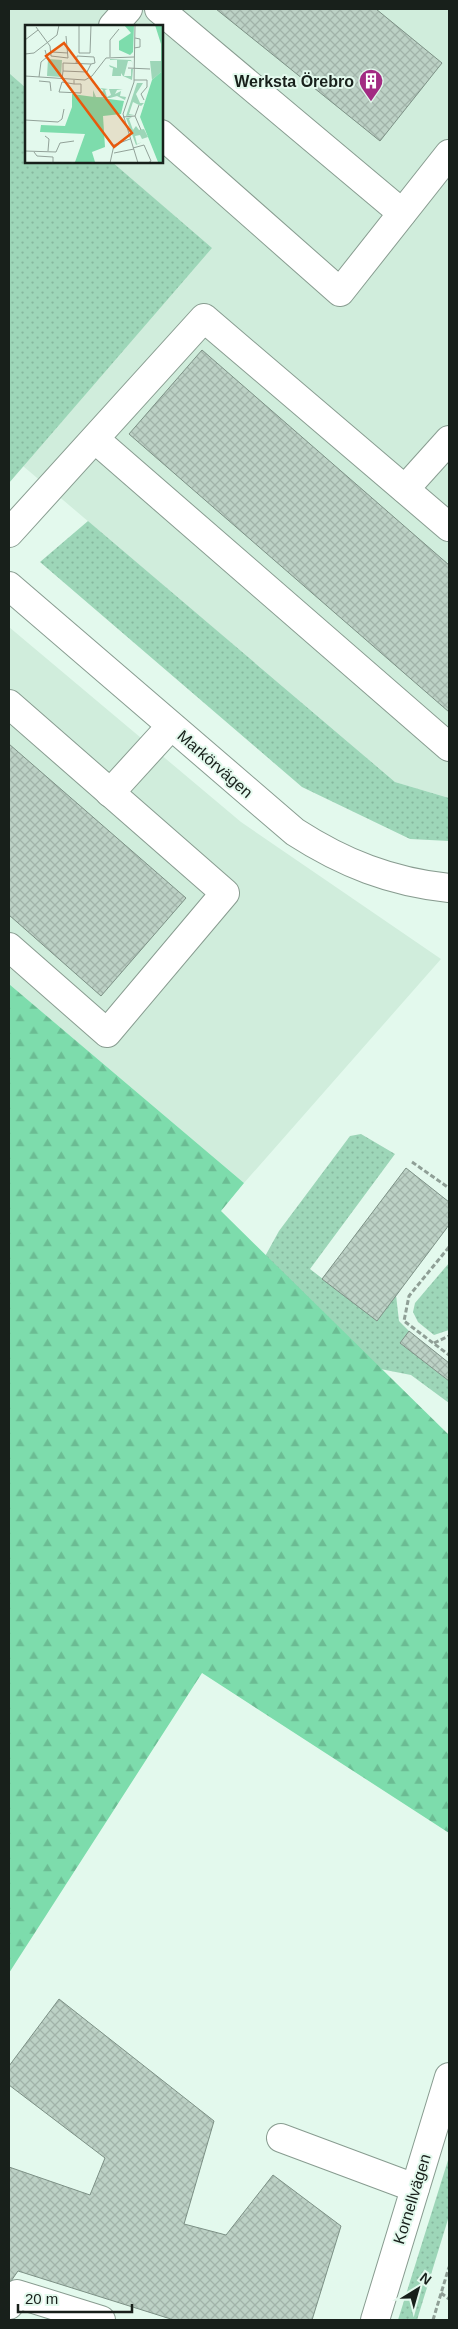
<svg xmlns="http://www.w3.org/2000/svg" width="458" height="2329" font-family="Helvetica,sans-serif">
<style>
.built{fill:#d0eddc}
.grass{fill:url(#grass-dots)}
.forest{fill:url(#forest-firs)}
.building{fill:url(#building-cross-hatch);stroke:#7c9085}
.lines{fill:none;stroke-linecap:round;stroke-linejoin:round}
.minor-casing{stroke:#889c90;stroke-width:30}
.path{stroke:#8f9f96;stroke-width:3;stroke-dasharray:5 2.5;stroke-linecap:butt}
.minor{stroke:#fff;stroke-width:28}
.labels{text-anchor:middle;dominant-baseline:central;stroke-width:4;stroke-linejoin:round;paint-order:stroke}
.poi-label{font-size:16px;font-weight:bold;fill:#18201b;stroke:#e3f9ed;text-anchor:end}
.street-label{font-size:16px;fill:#18201b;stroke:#e3f9ed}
.inset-road{fill:none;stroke:#92a299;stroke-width:1}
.view{fill:#e8590c;fill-opacity:0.15;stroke:#e8590c;stroke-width:2.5}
.inset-edge{fill:none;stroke:#18201b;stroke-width:2.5}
</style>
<defs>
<pattern id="grass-dots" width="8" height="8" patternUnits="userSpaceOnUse" patternTransform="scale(1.25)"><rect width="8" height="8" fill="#9dd6b8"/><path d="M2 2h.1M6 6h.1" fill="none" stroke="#86b79e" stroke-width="1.8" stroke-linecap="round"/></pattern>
<pattern id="forest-firs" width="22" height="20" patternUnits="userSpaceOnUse" patternTransform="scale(1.25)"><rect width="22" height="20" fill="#7ddcac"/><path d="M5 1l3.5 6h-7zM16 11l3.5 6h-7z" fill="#6bbc93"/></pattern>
<pattern id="building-cross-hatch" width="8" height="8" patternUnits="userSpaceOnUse" patternTransform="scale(1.25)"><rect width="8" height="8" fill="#bcd1c5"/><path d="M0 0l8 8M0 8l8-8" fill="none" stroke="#a1b3a9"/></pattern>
</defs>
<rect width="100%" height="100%" fill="#e3f9ed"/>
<g class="built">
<polygon points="9,9 449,9 449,798 395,782 23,466 211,248 111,161 161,161 161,26 26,26 26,88 9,73"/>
<polygon points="9,627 241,822 441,959 244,1183 9,984"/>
</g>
<g class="grass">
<polygon points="9,73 26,88 26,161 111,161 212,248 9,483"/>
<polygon points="88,521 395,782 449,798 449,841 410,839 302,787 40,562"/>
<polygon points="361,1134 395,1154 310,1269 377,1321 396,1295 399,1321 409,1331 400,1343 449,1381 449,1403 411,1375 370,1367 258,1269 279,1231 350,1136"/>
<polygon points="449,1263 449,1330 434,1335 418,1322 413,1312 415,1303"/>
<polygon points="449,2157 449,2216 417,2320 398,2320"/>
</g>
<polygon class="forest" points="9,984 244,1183 221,1211 449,1435 449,1833 202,1673 9,1973"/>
<g class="building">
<polygon points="216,9 376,9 442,63 380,141"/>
<polygon points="202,350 449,565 449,712 129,434"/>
<polygon points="9,744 186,898 101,996 9,915"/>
<polygon points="406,1168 449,1202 449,1225 377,1321 322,1279"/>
<polygon points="409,1331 449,1363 449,1381 400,1343"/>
<polygon points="59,1999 214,2121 184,2224 226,2235 273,2175 341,2226 312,2320 174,2320 18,2271 9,2284 9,2167 90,2195 105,2158 9,2085 9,2066"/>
</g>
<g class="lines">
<defs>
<g id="minor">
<polyline points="159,9 402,213"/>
<polyline points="113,26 128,9"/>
<polyline points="161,134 340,292 449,154"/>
<polyline points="96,440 449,747"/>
<polyline points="405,489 449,440"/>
<polyline points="9,533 204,318 449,527"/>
<path d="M 9,586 L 295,832 C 343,863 391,882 449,888"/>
<polyline points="9,704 225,893 107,1033 9,947"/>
<polyline points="110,793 171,726"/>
<polyline points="281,2138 415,2188"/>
<polyline points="9,2305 17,2294 101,2320"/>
<polyline points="375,2320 449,2077"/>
</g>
</defs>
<use href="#minor" class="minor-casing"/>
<g class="path">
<polyline points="412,1162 449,1188"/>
<polyline points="449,1247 409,1296 404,1321 449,1355"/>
<polyline points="434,1343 449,1336"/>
<polyline points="441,2293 449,2299"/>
<polyline points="433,2320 449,2267"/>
</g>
<use href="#minor" class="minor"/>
</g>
<defs>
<symbol id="building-pin" viewBox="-11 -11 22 30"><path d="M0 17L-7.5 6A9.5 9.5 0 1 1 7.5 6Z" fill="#a22a82" stroke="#e3f9ed"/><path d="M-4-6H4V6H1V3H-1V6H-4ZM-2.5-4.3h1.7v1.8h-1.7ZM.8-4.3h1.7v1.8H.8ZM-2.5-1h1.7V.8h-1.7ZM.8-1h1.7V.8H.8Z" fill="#fff"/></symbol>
</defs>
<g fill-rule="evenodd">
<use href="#building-pin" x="357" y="67" width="28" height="38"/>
</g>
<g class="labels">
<g class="poi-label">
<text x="354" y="81">Werksta Örebro</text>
</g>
<g class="street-label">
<text transform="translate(215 764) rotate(41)">Markörvägen</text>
<text transform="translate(412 2199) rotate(-73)">Kornellvägen</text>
</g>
</g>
<g transform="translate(25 25)">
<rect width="138" height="138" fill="#e3f9ed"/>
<path d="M 23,34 L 37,35 L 36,52 L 22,51 ZM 85,34 L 106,35 L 107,37 L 108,43 L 107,36 L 103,36 L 99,51 L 106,51 L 106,44 L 102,44 L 108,44 L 107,55 L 98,51 L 96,48 L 96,51 L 87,51 L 88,43 L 85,42 L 84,40 L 92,43 L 92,35 L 85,35 L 85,39 ZM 125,36 L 136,36 L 136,47 L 127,55 ZM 112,58 L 118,58 L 111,69 L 115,78 L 119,78 L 116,81 L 108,77 L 104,89 L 109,90 L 101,91 ZM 75,63 L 83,64 L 80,65 L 82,72 L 86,70 L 84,64 L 98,64 L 92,65 L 90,69 L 96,66 L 95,71 L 101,72 L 100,75 L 92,71 L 85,73 L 68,73 L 68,65 L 71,72 L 80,72 L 76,70 L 78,65 ZM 107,92 L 104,94 L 108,105 L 111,101 L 114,105 L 119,104 L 123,112 L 117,114 L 115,110 L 110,111 L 112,119 L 117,117 L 111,120 L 101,93 Z" fill="#9dd6b8"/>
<path d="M 99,0 L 109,0 L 108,27 L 105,30 L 94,25 L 94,16 L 106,8 ZM 130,0 L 137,0 L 137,137 L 133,137 L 115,92 L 127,55 L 136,47 L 136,19 ZM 47,69 L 99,76 L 96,89 L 78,91 L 80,122 L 67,127 L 70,137 L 50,137 L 60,109 L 15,107 L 16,100 L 40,101 L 47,82 Z" fill="#7ddcac"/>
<path class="inset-road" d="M 54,0 L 54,28 L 65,28 L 66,0M 110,0 L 109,57 L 98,89 L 113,138M 11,2 L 25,21 L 26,31 L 43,33 L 41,11M 0,15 L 13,5M 109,23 L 115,22 L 115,14 L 110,13M 27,27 L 43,28M 0,29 L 9,28 L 32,10 L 34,0M 85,32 L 85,15 L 94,4M 51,39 L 52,31 L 69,32 L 70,38 L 66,39M 103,43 L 125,44M 0,51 L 60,55 L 67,51 L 81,33 L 109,32M 14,52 L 16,37 L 22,32 L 20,25M 37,54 L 38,46 L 62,47 L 66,39 L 38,38 L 38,46M 109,55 L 122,55 L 122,62 L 116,69 L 119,75M 14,56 L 25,57 L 26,66M 49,59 L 37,57 L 34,67 L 56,68 L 56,59 L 49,59 L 49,55M 110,91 L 116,105M 98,92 L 110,91 L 114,80M 0,95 L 33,97 L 37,94 L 39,84M 20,111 L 24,114 L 23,126M 108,123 L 119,120 L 126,136 L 123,138M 0,126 L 31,127 L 35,118 L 49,116M 9,127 L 12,131 L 28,132 L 28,138M 89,128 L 109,124M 85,138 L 89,120 L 105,114"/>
<path class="view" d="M 39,18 L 107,108 L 89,122 L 21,31 Z"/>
<rect width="138" height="138" class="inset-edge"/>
</g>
<rect width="458" height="2329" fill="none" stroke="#18201b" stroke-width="20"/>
<g transform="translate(418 2289) rotate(37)" stroke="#e3f9ed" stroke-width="4" paint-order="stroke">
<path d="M0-4L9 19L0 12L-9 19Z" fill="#18201b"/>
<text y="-8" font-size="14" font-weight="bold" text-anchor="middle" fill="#18201b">N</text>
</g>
<path d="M18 2304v8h114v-8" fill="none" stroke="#18201b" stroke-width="2.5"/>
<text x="25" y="2304" font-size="15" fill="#18201b" stroke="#e3f9ed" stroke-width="4" paint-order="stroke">20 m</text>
</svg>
